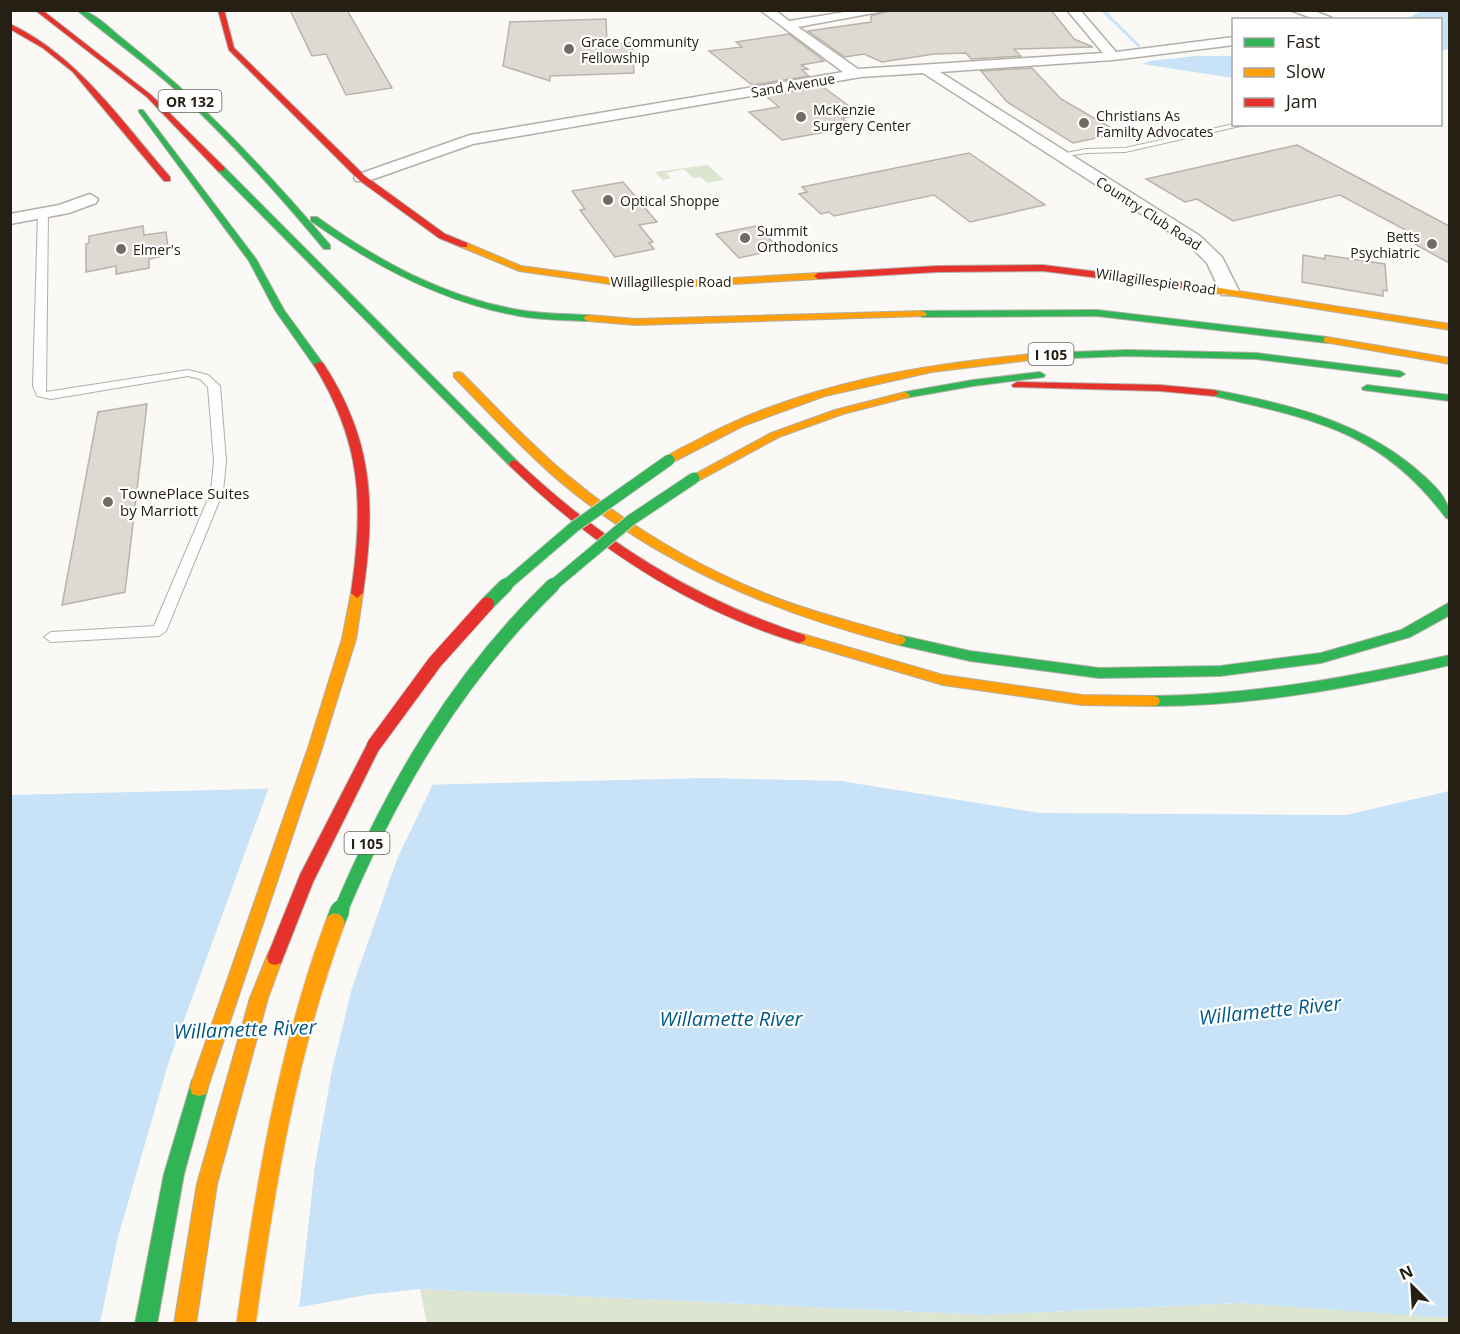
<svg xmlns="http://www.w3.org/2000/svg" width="1460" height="1334" font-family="'Open Sans',sans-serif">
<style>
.green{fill:#dce5d0}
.water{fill:#c8e3f7}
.pier{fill:#fbf9f5}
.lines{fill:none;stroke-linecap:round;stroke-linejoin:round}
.stream{fill:#c8e3f7;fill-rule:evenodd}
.building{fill:#ded9d1;stroke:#b8b3ac;stroke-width:1.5}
.lane-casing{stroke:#b3afa7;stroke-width:2}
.street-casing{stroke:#b3afa7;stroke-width:3}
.fast-casing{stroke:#b3afa7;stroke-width:2}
.slow-casing{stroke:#b3afa7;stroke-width:2}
.jam-casing{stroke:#b3afa7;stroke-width:2}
.lane{fill:#fefefe;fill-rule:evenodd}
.street{fill:#fefefe;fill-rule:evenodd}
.fast{fill:#30b455;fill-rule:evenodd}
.slow{fill:#ff9f0a;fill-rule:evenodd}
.jam{fill:#e5322d;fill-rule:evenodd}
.fast-bridge-far2-casing{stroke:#d6d4d1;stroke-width:13;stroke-linecap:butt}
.fast-bridge-far1-casing{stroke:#d6d4d1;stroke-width:16;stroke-linecap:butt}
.fast-bridge-casing{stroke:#d6d4d1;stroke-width:21;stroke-linecap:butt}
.slow-bridge-casing{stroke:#d6d4d1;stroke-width:21;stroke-linecap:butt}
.jam-bridge-casing{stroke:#d6d4d1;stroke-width:16;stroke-linecap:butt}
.fast-bridge-far2{stroke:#30b455;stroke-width:11}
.fast-bridge-far1{stroke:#30b455;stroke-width:14}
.fast-bridge{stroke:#30b455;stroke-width:19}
.slow-bridge{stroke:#ff9f0a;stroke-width:19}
.jam-bridge{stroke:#e5322d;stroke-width:14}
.poi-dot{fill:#716c63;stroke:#fff;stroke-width:2}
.labels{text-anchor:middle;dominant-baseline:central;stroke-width:4.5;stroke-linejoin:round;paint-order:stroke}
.far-poi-label{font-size:14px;fill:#262014;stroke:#fff;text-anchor:start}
.far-street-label{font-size:14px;fill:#262014;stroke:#fff}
.shield{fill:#fff;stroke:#67635a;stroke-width:1.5}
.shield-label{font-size:14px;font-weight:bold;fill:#262014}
.poi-label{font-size:15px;fill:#262014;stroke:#fff;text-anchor:start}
.near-water-label{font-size:20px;font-style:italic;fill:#015988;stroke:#fff}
</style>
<rect width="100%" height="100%" fill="#fbf9f5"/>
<g class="green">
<polygon points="708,165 724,180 707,183 701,177 693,178 684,169 666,173 671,178 663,180 655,172"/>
<polygon points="420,1289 987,1315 1237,1303 1448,1317 1450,1323 427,1324"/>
</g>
<g class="water">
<polygon points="1423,10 1449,11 1449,49 1441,51 1440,20 1406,19"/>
<polygon points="1196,56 1233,56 1233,78 1142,64 1149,61"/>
<polygon points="706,778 841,781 1040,813 1346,815 1449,791 1449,1318 1237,1303 987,1315 420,1289 366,1295 213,1323 11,1323 10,795"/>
</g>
<polygon class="pier" points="434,782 397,859 352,988 332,1070 315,1165 299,1310 229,1324 100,1323 118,1237 169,1061 269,787"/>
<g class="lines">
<polygon class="stream" points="1105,10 1140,45 1140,47 1138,47 1100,10"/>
</g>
<g class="building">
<polygon points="290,10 347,10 392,88 346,95 326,54 312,56"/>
<polygon points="892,10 1051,10 1074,39 1093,47 1014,49 1021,56 971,59 966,53 934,54 882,62 864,54 845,57 808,31 871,22 871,16"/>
<polygon points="606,19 607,44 632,43 634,73 550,76 550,81 503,66 510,22"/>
<polygon points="789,34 824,61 801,65 808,69 802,70 809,76 752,85 709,51 742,47 736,42"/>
<polygon points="1032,68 1061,99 1120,133 1073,143 1007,102 981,71"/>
<polygon points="822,86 861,115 842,118 853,127 782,140 749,112 779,107 766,96"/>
<polygon points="1297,145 1449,226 1449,263 1404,238 1415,235 1340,195 1233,221 1197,199 1185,202 1146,179"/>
<polygon points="969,153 1045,205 970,222 934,195 834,216 829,212 821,214 799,194 807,192 802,187"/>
<polygon points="623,182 657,222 639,225 653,242 649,243 654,249 615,257 580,210 585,209 572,191"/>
<polygon points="143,226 144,235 166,232 169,255 149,259 149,268 116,274 116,266 86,272 86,244 89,243 89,236"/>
<polygon points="756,226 780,249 739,258 716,234"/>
<polygon points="1303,255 1325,259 1325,255 1385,264 1387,291 1383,290 1383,296 1302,282"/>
<polygon points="147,404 125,592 62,605 98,412"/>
</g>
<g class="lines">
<defs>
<g id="lane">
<polygon points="1234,124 1249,124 1125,152 1086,153 1061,157 1057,155 1086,149 1125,148"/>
<polygon points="43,210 48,213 46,392 188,370 208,375 220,386 226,461 223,492 166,631 159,636 51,642 44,637 51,632 154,626 211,492 214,461 208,387 200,379 188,376 51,399 37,396 33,386 38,213"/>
</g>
<g id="street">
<polygon points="760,10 775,10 789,21 857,10 890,10 798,27 858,69 1103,53 1067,10 1080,10 1116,52 1234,37 1234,45 1113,60 940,72 1200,236 1222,257 1239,291 1236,295 1222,295 1207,263 1188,244 923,73 861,77 473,144 368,181 356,181 354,178 356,175 470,135 843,72"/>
<polygon points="1290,10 1312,10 1332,18 1317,20"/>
<polygon points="90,194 98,199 96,203 69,213 10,224 10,214 59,205"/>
</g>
<g id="fast">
<path d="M 77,10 C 93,10 111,30 123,39 C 200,100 266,170 330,245 L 330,249 L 324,249 C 278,194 230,140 177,91 C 145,62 110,38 77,10 Z"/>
<polygon points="139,110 143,110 256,259 284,310 324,365 323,367 315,367 275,310 249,261 139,112"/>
<polygon points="218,167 224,167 518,462 518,466 510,466 218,171"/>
<path d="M 311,217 L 317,217 C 378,261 444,297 519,310 C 542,314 565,314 588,315 L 593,318 L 588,321 C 565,320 542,320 519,316 C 442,302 374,266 311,221 Z"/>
<polygon points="1097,310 1327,337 1332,340 1327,343 1097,316 922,317 917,314 922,311"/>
<polygon points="1127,350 1256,353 1400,371 1405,374 1400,377 1256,359 1127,356 1044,359 1039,356 1044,353"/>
<polygon points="1040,372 1045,375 1044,377 973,386 905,398 900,395 905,392 973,380"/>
<polygon points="1367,385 1450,395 1450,401 1363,390 1362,388"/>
<path d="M 1214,390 C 1290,404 1367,423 1425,477 C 1438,489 1450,501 1450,519 L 1446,518 C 1380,429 1311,419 1210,395 L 1210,391 Z"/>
<polygon points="1450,602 1450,615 1410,637 1321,663 1220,676 1099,678 970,661 899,645 892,640 899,635 970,651 1099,668 1220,666 1321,653 1401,630"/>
<path d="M 1450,655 L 1450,665 C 1351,688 1254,706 1153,706 L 1148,705 L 1146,701 L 1148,697 L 1153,696 C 1254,695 1351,677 1450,655 Z"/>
<polygon points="199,1078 206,1080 208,1087 184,1174 157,1324 135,1324 164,1174 190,1087 192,1080"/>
</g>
<g id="slow">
<polygon points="461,243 467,243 521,266 624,280 700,280 818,273 822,276 818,279 700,286 624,286 519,271 461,247"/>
<polygon points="1187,283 1450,324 1450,330 1184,288 1182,286"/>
<polygon points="922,311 927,314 925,316 636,325 588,321 583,318 588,315 636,319"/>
<polygon points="1327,337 1450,358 1450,364 1324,342 1324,338"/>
<path d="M 1044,353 L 1047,354 L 1047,358 L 932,372 L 825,396 L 743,426 L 673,462 L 665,462 L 663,460 C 673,450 691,444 703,437 C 807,382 928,363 1044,353 Z"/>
<path d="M 458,372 L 462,373 C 496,407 529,443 566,474 C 627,525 695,566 769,595 C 813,613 859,623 904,637 L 906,640 L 904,643 L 899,645 C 774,613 657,564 558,480 C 521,448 488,412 454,377 L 454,373 Z"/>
<polygon points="905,392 910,395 909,397 843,414 779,437 698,481 694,482 688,478 771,433 835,410"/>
<polygon points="357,588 363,593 356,639 322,748 208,1087 206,1094 199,1096 192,1094 190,1087 308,748 342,639 351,593"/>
<polygon points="799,633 943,675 1082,695 1153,696 1158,697 1160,701 1158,705 1153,706 1082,705 943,685 794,641 792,638"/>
<polygon points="275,949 281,951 283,957 268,998 217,1184 196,1324 174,1324 197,1184 250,998 269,951"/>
</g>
<g id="jam">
<polygon points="35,10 42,10 151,95 224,167 224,171 218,171 147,97"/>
<polygon points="218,10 224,10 234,48 365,176 445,234 467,243 467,247 461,247 439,238 359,180 229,50"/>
<path d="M 10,24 C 78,56 122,122 170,177 L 170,181 L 164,181 L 73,72 L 43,48 L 10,29 Z"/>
<polygon points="1043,265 1187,283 1192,286 1187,289 1043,271 937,272 818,279 814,276 818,273 937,266"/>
<path d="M 319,362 L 323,363 C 373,439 376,505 363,593 L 357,598 L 351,593 C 364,504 362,443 314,365 Z"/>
<polygon points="1017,382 1160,385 1214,390 1219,393 1214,396 1160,391 1013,387 1012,385"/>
<path d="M 514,460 L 518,462 C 603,542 692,598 804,635 L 806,638 L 804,641 L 799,643 C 688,609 594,547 510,466 L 510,462 Z"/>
<polygon points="374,739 379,741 381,745 313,882 281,963 275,965 269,963 267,957 300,875 369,741"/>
</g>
</defs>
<use href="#lane" class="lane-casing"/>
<use href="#street" class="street-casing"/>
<use href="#fast" class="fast-casing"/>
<use href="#slow" class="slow-casing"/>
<use href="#jam" class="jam-casing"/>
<use href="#lane" class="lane"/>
<use href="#street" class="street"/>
<use href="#fast" class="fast"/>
<use href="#slow" class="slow"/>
<use href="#jam" class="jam"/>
<defs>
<g id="fast-bridge-far2">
<polyline points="504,587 574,527 669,460"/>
<polyline points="551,587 631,520 694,478"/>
</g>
<g id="fast-bridge-far1">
<polyline points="487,604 506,585"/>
<path d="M 340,912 C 392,789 457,678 553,585"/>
</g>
<polyline id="fast-bridge" points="335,923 340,910"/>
<path id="slow-bridge" d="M 246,1324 C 265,1187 287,1053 335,923"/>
<polyline id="jam-bridge" points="374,745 435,662 487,604"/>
</defs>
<use href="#fast-bridge-far2" class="fast-bridge-far2-casing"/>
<use href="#fast-bridge-far1" class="fast-bridge-far1-casing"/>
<use href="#fast-bridge" class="fast-bridge-casing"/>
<use href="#slow-bridge" class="slow-bridge-casing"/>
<use href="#jam-bridge" class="jam-bridge-casing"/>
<use href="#fast-bridge-far2" class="fast-bridge-far2"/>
<use href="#fast-bridge-far1" class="fast-bridge-far1"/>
<use href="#fast-bridge" class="fast-bridge"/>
<use href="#slow-bridge" class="slow-bridge"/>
<use href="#jam-bridge" class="jam-bridge"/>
</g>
<g class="poi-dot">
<circle cx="569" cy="49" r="6"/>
<circle cx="801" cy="117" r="6"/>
<circle cx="1084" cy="123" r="6"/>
<circle cx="608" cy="200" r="6"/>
<circle cx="745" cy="238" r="6"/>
<circle cx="1432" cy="244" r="6"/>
<circle cx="121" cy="249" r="6"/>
<circle cx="108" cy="502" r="6"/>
</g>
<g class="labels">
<g class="far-poi-label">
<text x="581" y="41">Grace Community<tspan x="581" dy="16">Fellowship</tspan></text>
<text x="813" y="109">McKenzie<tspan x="813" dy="16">Surgery Center</tspan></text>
<text x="1096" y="115">Christians As<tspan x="1096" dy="16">Familty Advocates</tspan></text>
<text x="620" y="200">Optical Shoppe</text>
<text x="757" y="230">Summit<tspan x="757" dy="16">Orthodonics</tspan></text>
<text x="1420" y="236" text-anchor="end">Betts<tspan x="1420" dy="16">Psychiatric</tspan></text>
<text x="133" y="249">Elmer's</text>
</g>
<g class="far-street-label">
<text transform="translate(793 85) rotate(-10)">Sand Avenue</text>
<text transform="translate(1149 213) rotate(33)">Country Club Road</text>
<text x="671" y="281">Willagillespie Road</text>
<text transform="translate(1156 281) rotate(8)">Willagillespie Road</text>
</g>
<g class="shield">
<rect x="158.5" y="90" width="63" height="22" rx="4.5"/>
<rect x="1028.5" y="343" width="45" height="22" rx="4.5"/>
<rect x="344.5" y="832" width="45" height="22" rx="4.5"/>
</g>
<g class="shield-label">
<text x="190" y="101">OR 132</text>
<text x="1051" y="354">I 105</text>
<text x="367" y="843">I 105</text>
</g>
<g class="poi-label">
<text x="120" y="493">TownePlace Suites<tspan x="120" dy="17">by Marriott</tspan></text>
</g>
<g class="near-water-label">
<text transform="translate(1270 1010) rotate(-6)">Willamette River</text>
<text x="731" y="1018">Willamette River</text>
<text transform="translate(245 1029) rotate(-2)">Willamette River</text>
</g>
</g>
<rect width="1460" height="1334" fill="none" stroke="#262014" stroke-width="24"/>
<rect x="1232" y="18" width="210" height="108" fill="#ffffff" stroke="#a8a6a1" stroke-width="1.5"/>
<rect x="1244" y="38" width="30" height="9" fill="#30b455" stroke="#a8a6a1" stroke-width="1.5"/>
<text x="1286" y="48" font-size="18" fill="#262014">Fast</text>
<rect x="1244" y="68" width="30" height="9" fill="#ff9f0a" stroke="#a8a6a1" stroke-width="1.5"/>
<text x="1286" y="78" font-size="18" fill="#262014">Slow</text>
<rect x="1244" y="98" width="30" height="9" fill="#e5322d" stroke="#a8a6a1" stroke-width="1.5"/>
<text x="1286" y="108" font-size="18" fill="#262014">Jam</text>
<g transform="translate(1412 1286) rotate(336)" stroke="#ffffff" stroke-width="4.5" paint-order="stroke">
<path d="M0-4.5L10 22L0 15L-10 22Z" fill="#262014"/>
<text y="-9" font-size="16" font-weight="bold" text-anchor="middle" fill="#262014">N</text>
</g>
</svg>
